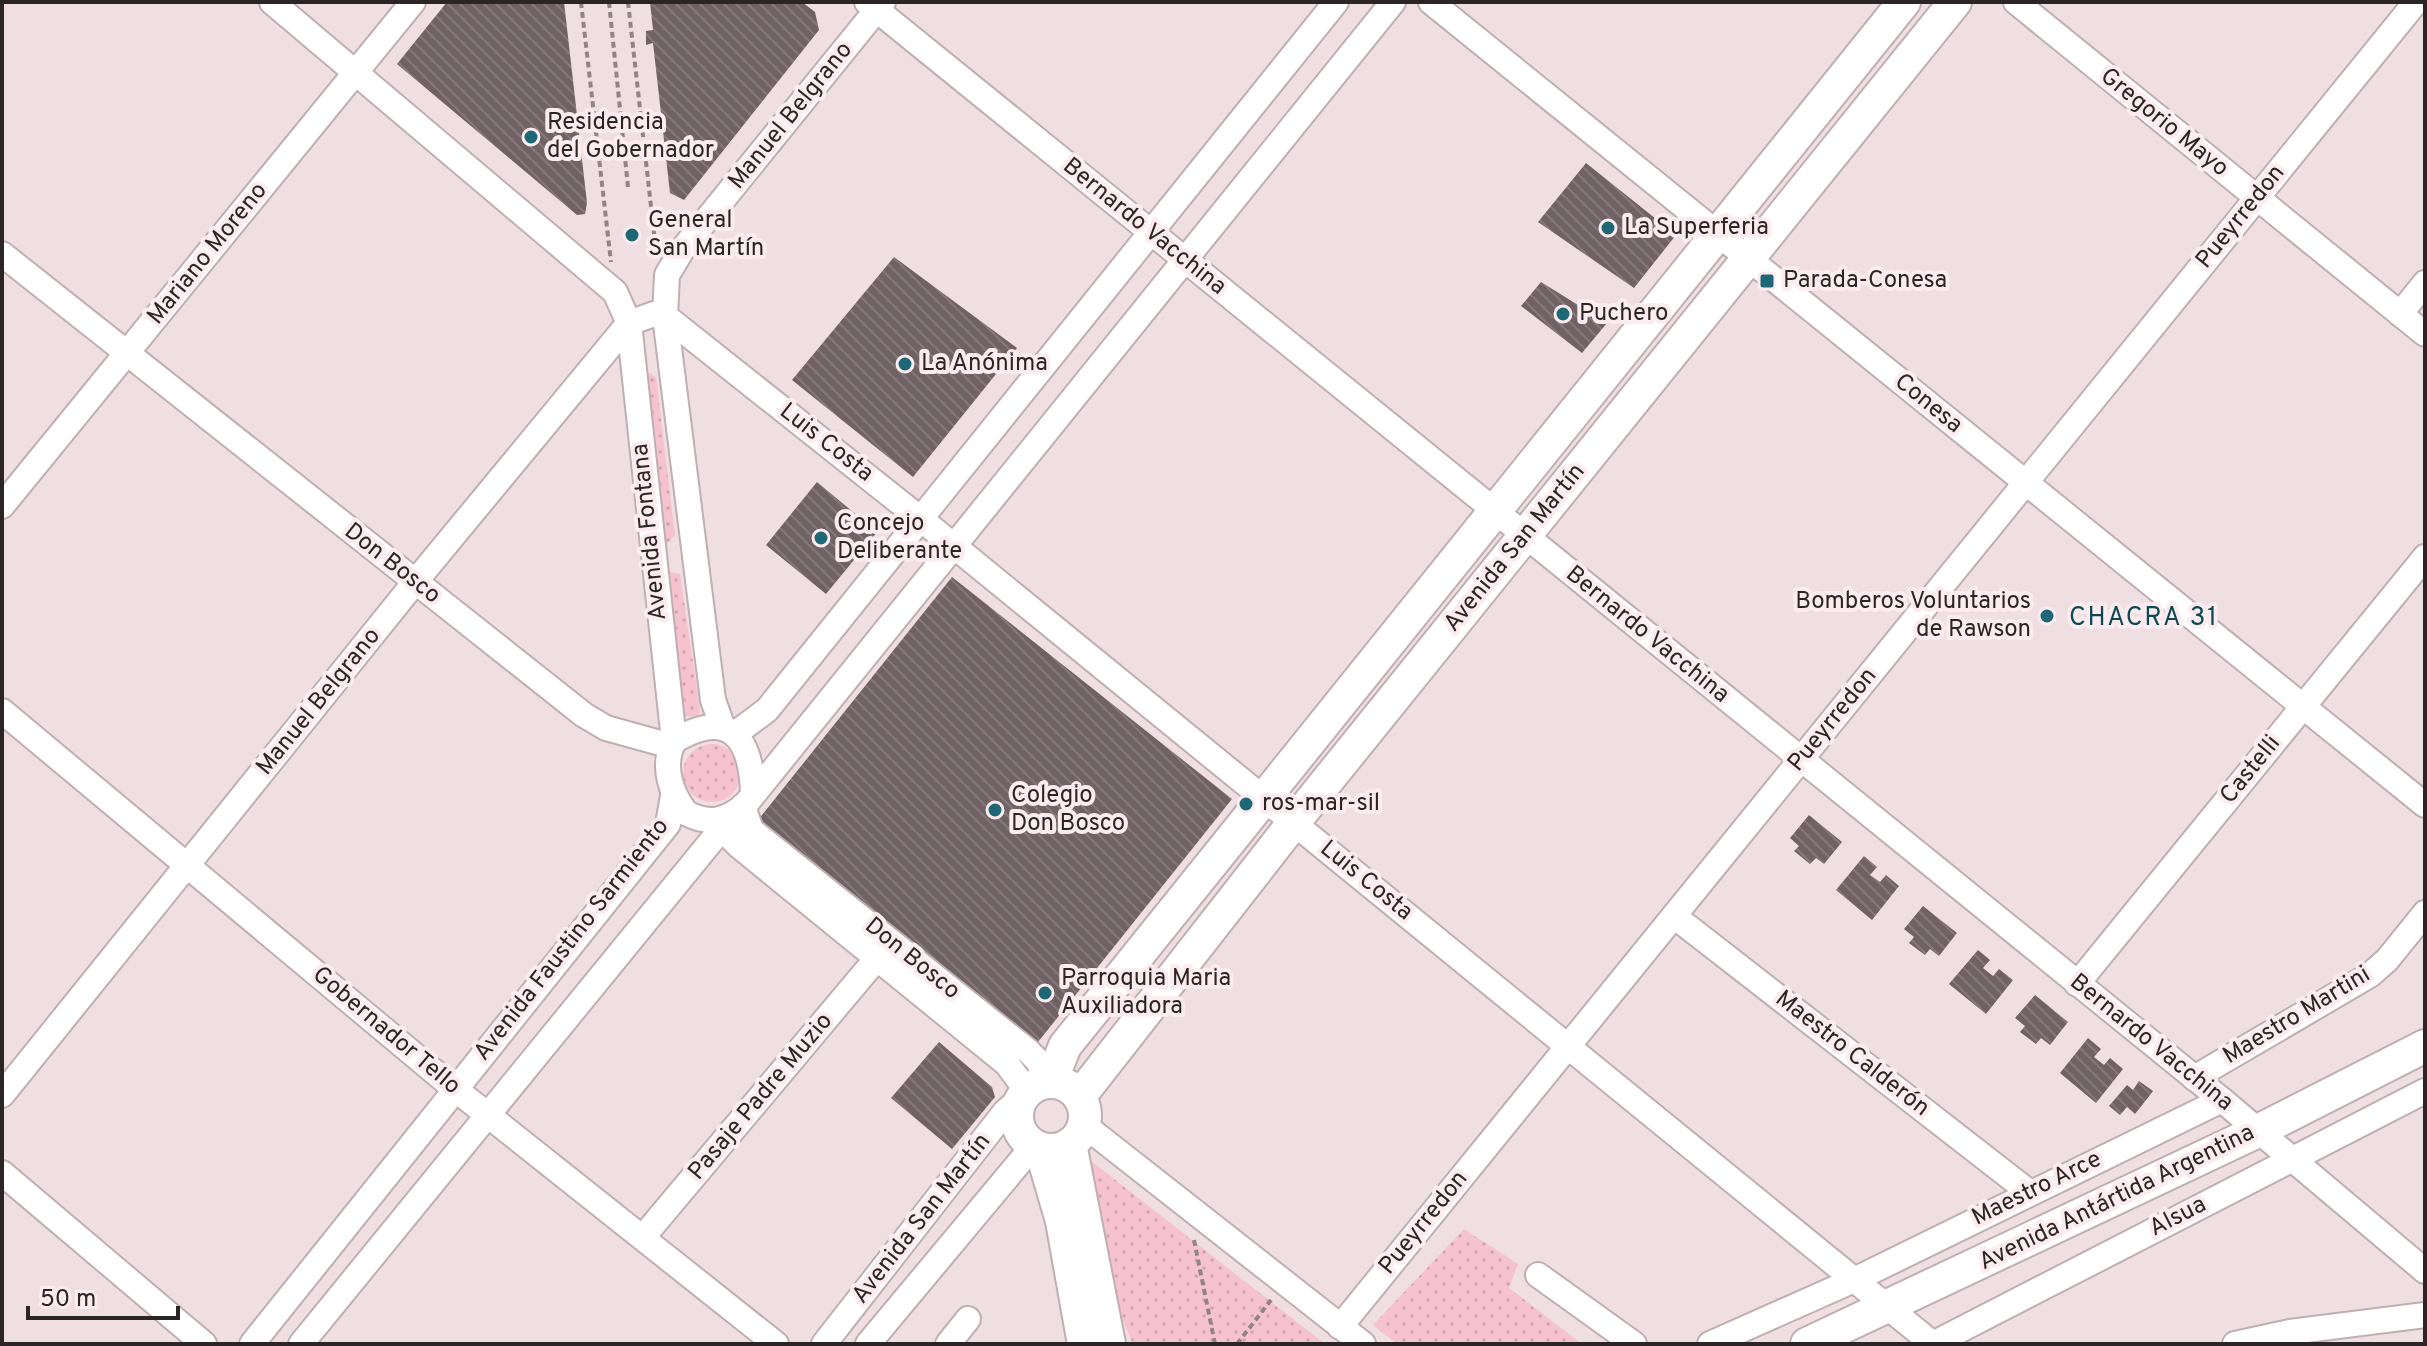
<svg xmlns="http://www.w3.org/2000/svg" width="2427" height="1346" font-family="Overpass,sans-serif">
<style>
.park{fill:url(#park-dots)}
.building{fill:url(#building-back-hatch)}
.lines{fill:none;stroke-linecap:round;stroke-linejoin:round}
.minor-casing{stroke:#bfafb3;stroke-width:28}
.major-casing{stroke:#bfafb3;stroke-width:36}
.path{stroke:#908487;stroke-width:4;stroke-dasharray:6 4;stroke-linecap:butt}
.minor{stroke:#fff;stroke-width:24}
.major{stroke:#fff;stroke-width:32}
.poi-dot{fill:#1e6774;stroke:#fcebef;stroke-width:3}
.labels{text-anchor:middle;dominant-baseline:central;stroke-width:8;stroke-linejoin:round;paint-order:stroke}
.street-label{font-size:24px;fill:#2c2527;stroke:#fcebef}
.poi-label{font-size:24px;fill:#2c2527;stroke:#fcebef;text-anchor:start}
.neighbourhood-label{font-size:26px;letter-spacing:2px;fill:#0a4852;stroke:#fcebef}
</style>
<defs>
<pattern id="park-dots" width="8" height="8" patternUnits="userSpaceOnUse" patternTransform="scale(2)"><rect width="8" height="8" fill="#f6c2cf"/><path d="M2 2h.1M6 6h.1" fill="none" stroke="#d3a7b2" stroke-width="1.8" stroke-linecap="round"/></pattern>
<pattern id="building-back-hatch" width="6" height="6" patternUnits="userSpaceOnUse" patternTransform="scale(2)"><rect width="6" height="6" fill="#6f6164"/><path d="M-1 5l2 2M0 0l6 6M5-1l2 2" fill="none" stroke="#83787a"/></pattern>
</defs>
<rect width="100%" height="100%" fill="#efdee2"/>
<g class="park">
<polygon points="650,373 656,377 675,536 665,545 646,375"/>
<polygon points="670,572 680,574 700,710 698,717 685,716 663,576"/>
<circle cx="712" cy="773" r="29"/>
<polygon points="1091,1161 1325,1344 1133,1344 1120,1313"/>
<polygon points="1464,1229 1518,1264 1509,1288 1582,1344 1397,1344 1373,1325"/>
</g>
<g class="building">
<polygon points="447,2 564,2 587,203 585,214 577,215 397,64"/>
<polygon points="650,2 802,2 815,12 819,30 684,200 670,193 653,43 646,45 646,31 653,30"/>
<polygon points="1586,163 1676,235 1634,288 1538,222"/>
<polygon points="894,257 1017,348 913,477 792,380"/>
<polygon points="1541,282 1607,323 1582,353 1521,306"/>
<polygon points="817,482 877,532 826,594 766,545"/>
<polygon points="952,577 1232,799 1038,1042 758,820"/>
<polygon points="1809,815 1842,842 1824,864 1816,858 1810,864 1794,851 1799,846 1790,838"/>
<polygon points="1864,856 1877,867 1870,875 1880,882 1886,875 1899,886 1872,920 1836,890"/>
<polygon points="1923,906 1957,933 1939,956 1930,949 1925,955 1909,943 1914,937 1904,929"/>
<polygon points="1978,950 1990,960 1983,968 1993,976 1999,969 2013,980 1986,1014 1949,984"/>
<polygon points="2035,995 2068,1022 2050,1045 2041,1038 2036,1044 2020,1032 2025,1026 2015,1018"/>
<polygon points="2088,1038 2101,1049 2094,1057 2104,1065 2110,1058 2123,1069 2096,1103 2060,1073"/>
<polygon points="939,1042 992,1087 995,1097 952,1149 891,1098"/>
<polygon points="2139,1081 2153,1091 2150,1095 2135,1114 2127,1107 2120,1115 2109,1106 2127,1085 2133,1090"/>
</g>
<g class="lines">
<defs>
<g id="minor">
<polyline points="272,2 615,292 629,323 674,741"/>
<polyline points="867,2 2222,1100 2425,1271"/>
<polyline points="1431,2 2425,805"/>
<polyline points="2016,2 2425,334"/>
<polyline points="2,254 584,715 606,728 671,746"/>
<polyline points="2400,314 2425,283"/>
<polyline points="2,506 413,2"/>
<polyline points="2,711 455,1089 776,1344"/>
<polyline points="723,728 713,700 665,316 667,275 682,250 883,2"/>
<polyline points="736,733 767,710 1336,2"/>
<path d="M 753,793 C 751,737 729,708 674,741 C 661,766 671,793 686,813 C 709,825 726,821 745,805 L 1393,2"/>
<polyline points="743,806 751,830 1028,1051 1038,1061 1047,1082"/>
<polyline points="714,821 739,846 1007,1064 1027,1091"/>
<polyline points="1674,916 2029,1192"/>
<polyline points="2077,984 2425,557"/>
<polyline points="2194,1078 2370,975 2387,960 2425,913"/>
<polyline points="2,1095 415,582 629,323 654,314 665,316 922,520 1933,1344 2425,1091"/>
<polyline points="1084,1125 1363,1344"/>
<polyline points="2,1173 204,1344"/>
<polyline points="643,1237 878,957"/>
<polyline points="1538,1275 1634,1344"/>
<polyline points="1340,1327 2416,2"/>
<polyline points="252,1344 668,824 673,796"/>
<polyline points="301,1344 731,817"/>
<polyline points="824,1344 1005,1112 1023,1096"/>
<polyline points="868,1344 1034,1145"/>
<polyline points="948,1344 968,1319"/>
<polyline points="1710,1344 1854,1280 2222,1100"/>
<polyline points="2235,1344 2290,1332 2425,1315"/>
</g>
<g id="major">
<polyline points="1051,1081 1065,1046 1904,2"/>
<circle cx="1051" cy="1116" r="34"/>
<polyline points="1080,1096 1294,822 1955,2"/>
<polyline points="1070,1144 1109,1344"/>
<polyline points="1041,1149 1062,1221 1084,1344"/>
<polyline points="1807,1344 2258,1131 2425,1046"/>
</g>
</defs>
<use href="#minor" class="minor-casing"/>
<use href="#major" class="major-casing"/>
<g class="path">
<polyline points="581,2 611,262"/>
<polyline points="609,2 628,187"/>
<polyline points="628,2 656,251"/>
<polyline points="1194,1240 1215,1344"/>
<polyline points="1237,1344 1271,1300"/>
</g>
<use href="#minor" class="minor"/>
<use href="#major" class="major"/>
</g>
<g class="poi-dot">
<circle cx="531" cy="137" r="8"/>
<circle cx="1608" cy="228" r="8"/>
<circle cx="632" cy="235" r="8"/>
<rect x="1759" y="273" width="16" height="16" rx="4"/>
<circle cx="1563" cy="314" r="8"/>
<circle cx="905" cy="364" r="8"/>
<circle cx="821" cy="538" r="8"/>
<circle cx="2047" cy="616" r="8"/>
<circle cx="1246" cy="804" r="8"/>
<circle cx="995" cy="810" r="8"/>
<circle cx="1045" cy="993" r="8"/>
</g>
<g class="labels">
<g class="street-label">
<text transform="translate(791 116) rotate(-51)">Manuel Belgrano</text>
<text transform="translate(2164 123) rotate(39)">Gregorio Mayo</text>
<text transform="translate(2241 217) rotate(-51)">Pueyrredon</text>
<text transform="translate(1144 227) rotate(39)">Bernardo Vacchina</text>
<text transform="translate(208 254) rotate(-51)">Mariano Moreno</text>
<text transform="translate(1928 404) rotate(39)">Conesa</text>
<text transform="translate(826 443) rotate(38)">Luis Costa</text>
<text transform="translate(650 532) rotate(-96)">Avenida Fontana</text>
<text transform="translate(1515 548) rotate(-51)">Avenida San Martín</text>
<text transform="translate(392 564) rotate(38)">Don Bosco</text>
<text transform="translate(1647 635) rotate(39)">Bernardo Vacchina</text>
<text transform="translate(319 702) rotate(-51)">Manuel Belgrano</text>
<text transform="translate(1833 720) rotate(-51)">Pueyrredon</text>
<text transform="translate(2251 770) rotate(-51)">Castelli</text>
<text transform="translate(1366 881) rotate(39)">Luis Costa</text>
<text transform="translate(572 940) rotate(-52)">Avenida Faustino Sarmiento</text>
<text transform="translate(912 959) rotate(39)">Don Bosco</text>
<text transform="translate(2297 1016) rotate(-31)">Maestro Martini</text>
<text transform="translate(386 1031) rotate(40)">Gobernador Tello</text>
<text transform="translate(2151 1043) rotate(39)">Bernardo Vacchina</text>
<text transform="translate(1852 1054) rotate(38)">Maestro Calderón</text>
<text transform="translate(761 1097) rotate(-50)">Pasaje Padre Muzio</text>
<text transform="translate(2037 1189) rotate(-26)">Maestro Arce</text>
<text transform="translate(2117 1198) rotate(-26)">Avenida Antártida Argentina</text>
<text transform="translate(2178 1217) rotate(-27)">Alsua</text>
<text transform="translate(922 1219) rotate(-52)">Avenida San Martín</text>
<text transform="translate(1424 1223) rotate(-51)">Pueyrredon</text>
</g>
<g class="poi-label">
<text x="547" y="123">Residencia<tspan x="547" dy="28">del Gobernador</tspan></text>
<text x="648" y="221">General<tspan x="648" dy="28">San Martín</tspan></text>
<text x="1624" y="228">La Superferia</text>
<text x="1783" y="281">Parada-Conesa</text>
<text x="1579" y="314">Puchero</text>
<text x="921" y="364">La Anónima</text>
<text x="837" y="524">Concejo<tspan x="837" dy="28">Deliberante</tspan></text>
<text x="2031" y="602" text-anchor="end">Bomberos Voluntarios<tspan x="2031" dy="28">de Rawson</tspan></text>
<text x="1011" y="796">Colegio<tspan x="1011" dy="28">Don Bosco</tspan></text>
<text x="1262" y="804">ros-mar-sil</text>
<text x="1061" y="979">Parroquia Maria<tspan x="1061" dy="28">Auxiliadora</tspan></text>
</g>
<g class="neighbourhood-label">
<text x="2144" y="618">CHACRA 31</text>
</g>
</g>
<rect width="2427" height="1346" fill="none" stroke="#2c2527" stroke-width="8"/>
<path d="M28 1306v12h150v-12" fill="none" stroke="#2c2527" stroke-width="4"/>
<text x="40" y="1306" font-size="24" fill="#2c2527" stroke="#fcebef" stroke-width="6" paint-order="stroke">50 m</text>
</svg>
